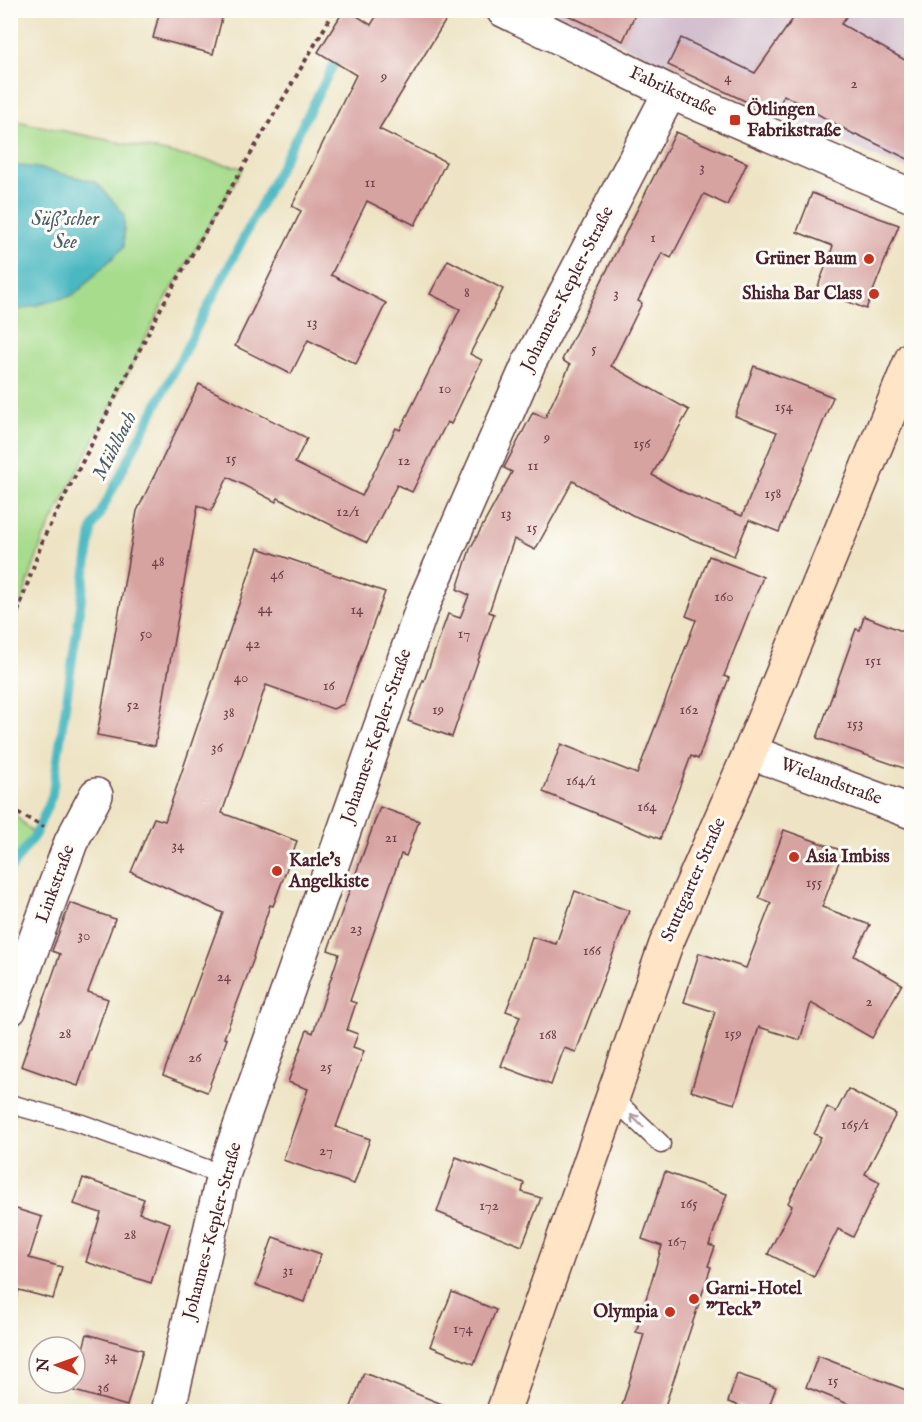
<svg xmlns="http://www.w3.org/2000/svg" width="922" height="1422" font-family="'IM FELL English',serif">
<style>
.industrial{fill:#d1bdcc}
.green{fill:#a7dc8d;stroke:#787e5c;stroke-width:1.5}
.water{fill:#49b8c1;stroke:#4a6c76;stroke-width:1.5}
.lines{fill:none;stroke-linecap:round;stroke-linejoin:round}
.stream{stroke:#49b8c1;stroke-width:9}
.building{fill:#d7a3a1}
.lane-casing{stroke:#633d42;stroke-width:21}
.street-casing{stroke:#633d42;stroke-width:36}
.secondary-casing{stroke:#633d42;stroke-width:36}
.path{stroke:#633d42;stroke-width:4;stroke-dasharray:4.5 4.5;stroke-linecap:butt}
.lane{stroke:#fff;stroke-width:18}
.street{stroke:#fff;stroke-width:33}
.secondary{stroke:#ffe4c6;stroke-width:33}
.oneway{stroke:#ae9aa0}
.poi-dot{fill:#c8321e;stroke:#fdfcf7;stroke-width:2}
.labels{text-anchor:middle;dominant-baseline:central;stroke-width:6;stroke-linejoin:round;paint-order:stroke}
.number-label{font-size:15px;fill:#6d4048}
.street-label{font-size:18px;fill:#4a1f2b;stroke:#fdfcf7}
.poi-label{font-size:18px;font-weight:bold;fill:#4a1f2b;stroke:#fdfcf7;text-anchor:start}
.water-label{font-size:20px;font-style:italic;fill:#4a5c67;stroke:#fdfcf7}
</style>
<rect width="100%" height="100%" fill="#fdfcf7"/>
<filter id="ink" filterUnits="userSpaceOnUse"><feTurbulence type="fractalNoise" baseFrequency=".0167" numOctaves="2"/><feDisplacementMap in="SourceGraphic" scale="12" xChannelSelector="R" yChannelSelector="G"/><feConvolveMatrix kernelMatrix="1 2 1 2 8 2 1 2 1" color-interpolation-filters="sRGB"/></filter>
<filter id="wash" filterUnits="userSpaceOnUse"><feTurbulence type="fractalNoise" baseFrequency=".008" numOctaves="4" result="noise"/><feDisplacementMap in="SourceGraphic" scale="24" xChannelSelector="R" yChannelSelector="G"/><feGaussianBlur stdDeviation="1.35" result="paint"/><feColorMatrix in="noise" values="0 0 0 0 0 0 0 0 0 0 0 0 0 0 0 0 0 1.4 0 .05"/><feComposite in="paint" operator="in"/></filter>
<g filter="url(#wash)">
<rect width="100%" height="100%" fill="#eee4c5"/>
<polygon class="industrial" points="544,11 911,11 911,171 775,115 668,65"/>
<g class="green">
<polygon points="11,120 243,168 163,304 43,539 16,617 11,656"/>
<polygon points="11,811 35,835 11,870"/>
</g>
<polygon class="water" points="11,165 38,168 96,182 124,214 124,247 74,295 11,312"/>
<g class="lines">
<polyline class="stream" points="10,870 35,835 52,796 92,529 334,64"/>
</g>
<g id="blocks">
<g class="building">
<polygon points="160,10 224,10 213,54 153,38"/>
<polygon points="344,10 348,10 371,25 380,10 452,10 379,129 446,162 415,225 367,201 331,275 386,303 356,364 308,340 291,374 235,346 301,211 292,206 356,75 318,52"/>
<polygon points="557,10 637,10 623,41"/>
<polygon points="799,10 851,10 841,24 912,64 912,161 856,134 855,135 784,95 775,115 668,65 681,38 755,73"/>
<polygon points="676,132 747,163 727,205 704,194 671,258 662,253 638,301 642,303 611,366 689,410 652,475 683,492 742,516 777,432 735,416 754,366 833,397 779,532 749,520 734,556 632,515 573,481 535,550 514,539 489,612 494,614 452,737 408,721 423,680 424,681 448,614 460,618 469,595 457,589 470,549 512,472 504,468 533,412 545,418 570,365 562,360"/>
<polygon points="812,193 848,207 899,225 866,309 817,289 833,246 797,232"/>
<polygon points="448,260 503,289 470,354 482,360 451,424 447,422 412,492 397,485 367,543 278,498 276,502 228,477 211,511 198,505 155,746 97,735 137,511 199,384 307,438 295,463 362,496 396,428 400,430 460,309 430,294"/>
<polygon points="258,548 385,592 344,704 333,709 266,685 222,813 297,841 273,906 270,905 253,957 254,958 224,1038 227,1039 207,1092 163,1075 223,913 131,872 154,818 165,821"/>
<polygon points="709,556 763,577 724,676 729,678 698,759 691,756 660,839 543,792 561,744 637,774 696,620 686,616"/>
<polygon points="864,616 912,635 912,771 817,738 856,629 860,630"/>
<polygon points="380,807 419,821 406,856 401,854 350,1001 356,1003 347,1030 358,1034 353,1047 364,1051 336,1127 370,1139 354,1184 283,1160 308,1089 288,1082 307,1030 313,1033 339,954 328,950"/>
<polygon points="784,830 843,851 822,907 870,925 854,956 902,984 872,1038 811,1003 800,1040 759,1027 735,1104 691,1091 715,1012 684,1002 699,953 746,968 771,903 759,898"/>
<polygon points="575,891 629,911 576,1052 564,1048 551,1085 501,1066 520,1016 506,1011 524,965 532,937 556,944"/>
<polygon points="70,903 115,919 88,992 108,999 78,1086 21,1066 60,954 52,951"/>
<polygon points="848,1089 896,1114 865,1174 880,1182 853,1237 838,1229 814,1277 768,1254 792,1206 788,1203 821,1137 814,1134 827,1107 836,1112"/>
<polygon points="456,1157 524,1183 522,1192 541,1198 522,1246 437,1212"/>
<polygon points="665,1172 727,1194 709,1245 715,1247 708,1266 711,1267 663,1412 620,1412 644,1334 636,1332 662,1246 642,1239"/>
<polygon points="83,1178 144,1199 139,1213 170,1223 151,1283 86,1262 101,1213 74,1204"/>
<polygon points="10,1207 42,1217 29,1258 62,1267 53,1299 19,1290 16,1300 10,1299"/>
<polygon points="273,1237 321,1254 304,1302 256,1285"/>
<polygon points="452,1292 496,1310 474,1364 430,1346"/>
<polygon points="87,1334 143,1350 127,1406 71,1390 74,1383 75,1383 75,1378"/>
<polygon points="818,1356 911,1392 903,1412 868,1412 806,1387"/>
<polygon points="364,1373 457,1410 456,1412 349,1412"/>
<polygon points="737,1374 776,1387 767,1412 758,1412 728,1402"/>
</g>
</g>
</g>
<g filter="url(#ink)">
<use href="#blocks" fill-opacity="0" stroke="#633d42" stroke-width="1.5"/>
<g class="lines">
<defs>
<g id="lane">
<polyline points="613,1098 661,1144"/>
<polyline points="10,1104 82,1124 223,1175"/>
</g>
<g id="street">
<polyline points="503,10 670,92 912,196"/>
<polyline points="750,752 912,812"/>
<polyline points="10,1009 71,842 96,795"/>
<polyline points="168,1412 223,1175 424,603 529,363 670,92"/>
</g>
<polyline id="secondary" points="503,1412 666,944 750,752 912,358"/>
</defs>
<use href="#lane" class="lane-casing"/>
<use href="#street" class="street-casing"/>
<use href="#secondary" class="secondary-casing"/>
<g class="path">
<polyline points="10,656 16,617 43,539 163,304 335,10"/>
<polyline points="10,809 44,827"/>
</g>
<use href="#lane" class="lane"/>
<use href="#street" class="street"/>
<use href="#secondary" class="secondary"/>
</g>
<defs><path id="oneway-shaft" d="M-6 0H5M1.5-3L5.5 0L1.5 3" fill="none" stroke-width="1.6" stroke-linecap="round" stroke-linejoin="round" transform="scale(1.5)"/></defs>
<use class="oneway" href="#oneway-shaft" transform="translate(637 1121) rotate(-136)"/>
</g>
<g class="poi-dot">
<rect x="729" y="114" width="12" height="12" rx="3"/>
<circle cx="869" cy="259" r="6"/>
<circle cx="874" cy="294" r="6"/>
<circle cx="794" cy="857" r="6"/>
<circle cx="277" cy="871" r="6"/>
<circle cx="694" cy="1299" r="6"/>
<circle cx="670" cy="1312" r="6"/>
</g>
<g class="labels">
<g class="number-label">
<text x="384" y="76">9</text>
<text x="728" y="77">4</text>
<text x="854" y="83">2</text>
<text x="702" y="167">3</text>
<text x="370" y="182">11</text>
<text x="653" y="237">1</text>
<text x="467" y="292">8</text>
<text x="616" y="293">3</text>
<text x="312" y="322">13</text>
<text x="594" y="348">5</text>
<text x="445" y="388">10</text>
<text x="784" y="406">154</text>
<text x="547" y="437">9</text>
<text x="642" y="443">156</text>
<text x="231" y="458">15</text>
<text x="404" y="460">12</text>
<text x="533" y="465">11</text>
<text x="773" y="493">158</text>
<text x="348" y="511">12/1</text>
<text x="506" y="513">13</text>
<text x="532" y="527">15</text>
<text x="158" y="561">48</text>
<text x="277" y="574">46</text>
<text x="724" y="596">160</text>
<text x="265" y="608">44</text>
<text x="357" y="609">14</text>
<text x="146" y="633">50</text>
<text x="464" y="633">17</text>
<text x="253" y="643">42</text>
<text x="873" y="660">151</text>
<text x="241" y="677">40</text>
<text x="329" y="685">16</text>
<text x="133" y="704">52</text>
<text x="438" y="709">19</text>
<text x="689" y="709">162</text>
<text x="229" y="712">38</text>
<text x="855" y="723">153</text>
<text x="217" y="747">36</text>
<text x="581" y="780">164/1</text>
<text x="647" y="806">164</text>
<text x="391" y="837">21</text>
<text x="178" y="845">34</text>
<text x="814" y="882">155</text>
<text x="356" y="928">23</text>
<text x="84" y="935">30</text>
<text x="592" y="950">166</text>
<text x="224" y="976">24</text>
<text x="869" y="1001">2</text>
<text x="65" y="1033">28</text>
<text x="733" y="1033">159</text>
<text x="548" y="1034">168</text>
<text x="195" y="1057">26</text>
<text x="326" y="1066">25</text>
<text x="855" y="1124">165/1</text>
<text x="326" y="1150">27</text>
<text x="689" y="1203">165</text>
<text x="489" y="1205">172</text>
<text x="130" y="1234">28</text>
<text x="677" y="1241">167</text>
<text x="288" y="1270">31</text>
<text x="463" y="1328">174</text>
<text x="111" y="1356">34</text>
<text x="833" y="1380">15</text>
<text x="103" y="1387">36</text>
</g>
<g class="street-label">
<text transform="translate(673 92) rotate(25)">Fabrikstraße</text>
<text transform="translate(568 289) rotate(-63)">Johannes-Kepler-Straße</text>
<text transform="translate(377 736) rotate(-71)">Johannes-Kepler-Straße</text>
<text transform="translate(831 782) rotate(20)">Wielandstraße</text>
<text transform="translate(694 880) rotate(-66)">Stuttgarter Straße</text>
<text transform="translate(56 884) rotate(-70)">Linkstraße</text>
<text transform="translate(213 1231) rotate(-75)">Johannes-Kepler-Straße</text>
</g>
<g class="poi-label">
<text x="747" y="110">Ötlingen<tspan x="747" dy="21">Fabrikstraße</tspan></text>
<text x="857" y="259" text-anchor="end">Grüner Baum</text>
<text x="862" y="294" text-anchor="end">Shisha Bar Class</text>
<text x="806" y="857">Asia Imbiss</text>
<text x="289" y="861">Karle's<tspan x="289" dy="21">Angelkiste</tspan></text>
<text x="706" y="1289">Garni-Hotel<tspan x="706" dy="21">"Teck"</tspan></text>
<text x="658" y="1312" text-anchor="end">Olympia</text>
</g>
<g class="water-label">
<text x="65" y="219">Süß'scher<tspan x="65" dy="23">See</tspan></text>
<text transform="translate(115 446) rotate(-63)">Mühlbach</text>
</g>
</g>
<rect width="922" height="1422" fill="none" stroke="#fdfcf7" stroke-width="36"/>
<g transform="translate(57 1365) rotate(271)"><circle r="28" fill="#fdfcf7" stroke="#b5a4a5" stroke-width="1.5"/>
<path d="M0-4.5L10 22L0 15L-10 22Z" fill="#c8321e"/>
<text y="-9" font-size="16" font-weight="bold" text-anchor="middle" fill="#4a1f2b">N</text>
</g>
</svg>
